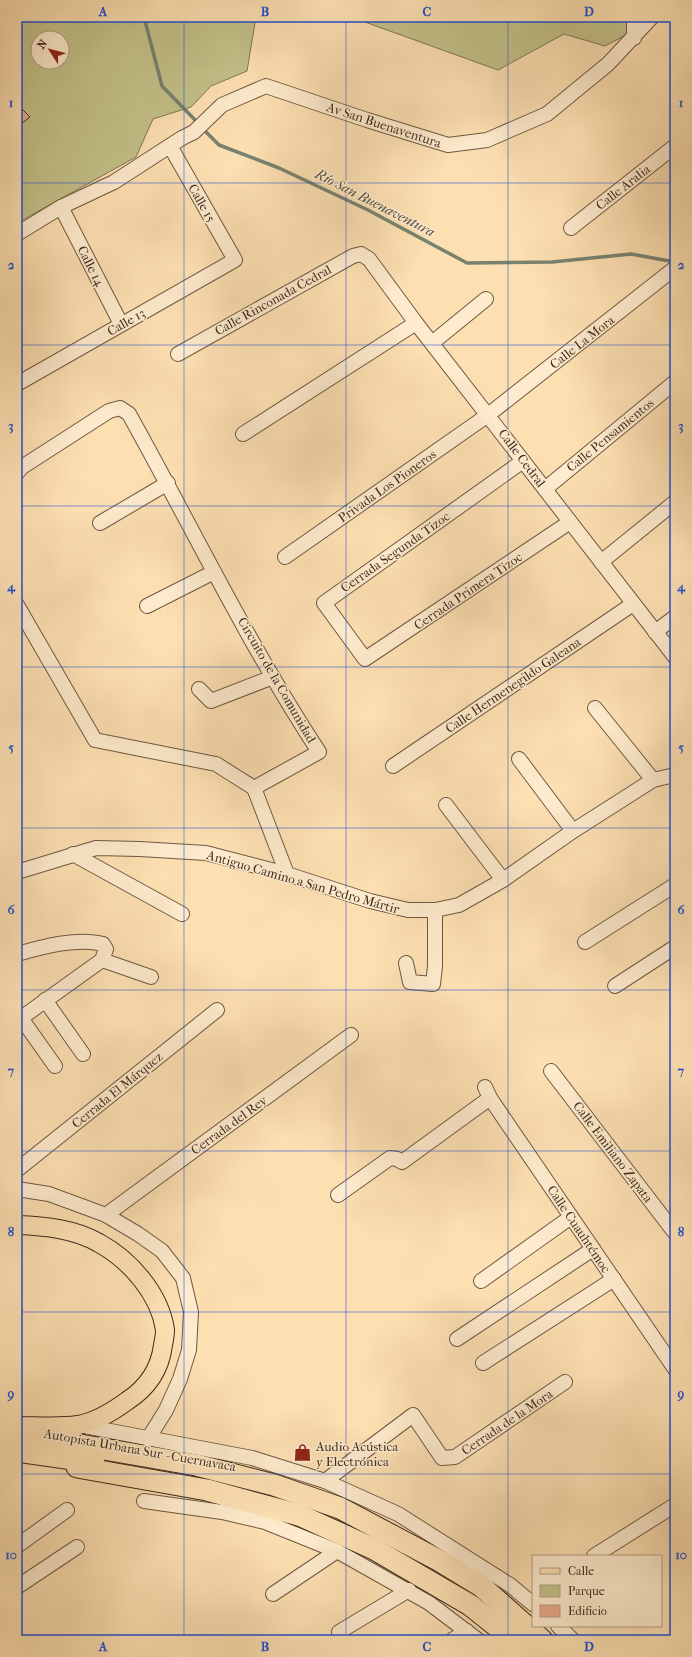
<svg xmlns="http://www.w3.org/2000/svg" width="692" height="1657" font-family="'IM FELL French Canon',serif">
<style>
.green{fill:#c3c189;stroke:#807652;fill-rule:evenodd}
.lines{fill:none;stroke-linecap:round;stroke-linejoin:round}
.stream{stroke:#788271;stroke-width:3.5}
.building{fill:#e8aa8b;stroke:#3e2a1c}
.minor-casing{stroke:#6e5842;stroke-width:16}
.major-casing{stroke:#3e2a1c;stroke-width:20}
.highway-casing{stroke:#3e2a1c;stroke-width:23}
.minor{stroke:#feebcd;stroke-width:14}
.major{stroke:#fde0b2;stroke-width:18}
.highway{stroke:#fde0b2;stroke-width:21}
.grid{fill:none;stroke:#1d4ed8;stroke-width:1;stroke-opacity:0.55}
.labels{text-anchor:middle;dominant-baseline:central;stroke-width:3;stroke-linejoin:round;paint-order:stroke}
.street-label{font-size:13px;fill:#3e2a1c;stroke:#feebcd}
.poi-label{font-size:13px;fill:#3e2a1c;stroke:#feebcd;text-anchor:start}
.water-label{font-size:14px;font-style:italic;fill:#564f40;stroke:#feebcd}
.neatline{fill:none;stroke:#1d4ed8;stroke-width:1.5}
.grid-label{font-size:13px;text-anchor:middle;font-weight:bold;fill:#1d4ed8}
</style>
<rect width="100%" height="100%" fill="#fde0b2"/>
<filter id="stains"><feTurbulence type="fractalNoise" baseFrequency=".005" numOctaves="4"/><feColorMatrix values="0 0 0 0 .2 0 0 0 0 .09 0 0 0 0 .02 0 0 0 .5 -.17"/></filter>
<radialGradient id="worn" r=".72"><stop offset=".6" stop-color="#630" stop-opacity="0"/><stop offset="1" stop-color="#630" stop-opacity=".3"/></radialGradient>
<g class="green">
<path d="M 17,17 L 256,17 L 247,71 L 211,86 L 191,107 L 153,119 L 136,157 L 17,223 ZM 38,38 L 62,38 L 62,62 L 38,62 Z"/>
<polygon points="351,17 632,17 628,34 605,46 564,34 498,70"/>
</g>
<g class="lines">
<g class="stream">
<polyline points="144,17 162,86 199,124"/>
<polyline points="203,129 219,145 279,168 368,210 467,263 552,262 631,254 675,262"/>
</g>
</g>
<polygon class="building" points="17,104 30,117 17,127"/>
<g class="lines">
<defs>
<g id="minor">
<polyline points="634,38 634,17"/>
<polyline points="61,207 121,324"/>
<polyline points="571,228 675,146"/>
<polyline points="17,234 61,207 114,182 182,138 194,132 222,105 266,86 367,120 448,145 487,140 547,114 608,64 652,17"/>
<polyline points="432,343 486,299"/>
<polyline points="178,354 353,256 361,254 369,259 416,323 675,657"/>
<polyline points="17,384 235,260 170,146"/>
<polyline points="243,434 416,323"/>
<polyline points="523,461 324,603 365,659 570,522"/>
<path d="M 17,473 L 22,467 L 109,411 L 120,408 L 129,414 C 192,527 248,644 319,752 L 254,788 L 216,764 L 95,740 L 17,605"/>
<polyline points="545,489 675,382"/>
<polyline points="100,523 168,483"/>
<polyline points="285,557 488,415 675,268"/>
<polyline points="601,562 675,502"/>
<polyline points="147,606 214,572"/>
<polyline points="655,632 675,617"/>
<polyline points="199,689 211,701 273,677"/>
<polyline points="595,708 653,780"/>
<polyline points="519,759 573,831"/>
<polyline points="393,766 633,604"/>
<polyline points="254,788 287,874"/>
<polyline points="446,805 503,880"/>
<polyline points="73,854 182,914"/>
<polyline points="17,872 96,848 140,849 206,853 287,874 370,901 408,910 435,910 459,905 503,880 573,831 653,780 675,775"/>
<polyline points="585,942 675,885"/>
<path d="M 17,954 C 42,947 77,937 103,944 L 106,949 L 102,960 L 17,1021"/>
<polyline points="102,960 151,977"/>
<polyline points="406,963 410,982 433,984 435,966 435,910"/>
<polyline points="615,986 675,947"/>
<polyline points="45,1000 83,1054"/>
<polyline points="21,1018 55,1066"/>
<polyline points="551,1071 675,1233"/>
<polyline points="485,1087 490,1098 675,1369"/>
<polyline points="17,1170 217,1010"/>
<polyline points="17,1189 49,1194 106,1215 138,1234 162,1251 183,1278 191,1312 189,1350 180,1379 166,1410 148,1439"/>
<polyline points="338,1195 390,1158 397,1159 402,1162 490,1098"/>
<polyline points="106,1215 351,1035"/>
<polyline points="481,1281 571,1217"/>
<polyline points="457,1339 593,1249"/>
<polyline points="483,1363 614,1279"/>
<polyline points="79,1425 252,1458 325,1481 398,1514 510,1585 533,1604"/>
<polyline points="325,1481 413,1415 442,1458 455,1457 565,1382"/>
<polyline points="144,1501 222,1512 265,1522 337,1551 429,1603 478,1640"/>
<polyline points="17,1546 67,1510"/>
<polyline points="594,1556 675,1505"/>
<polyline points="17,1587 77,1547"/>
<polyline points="273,1594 337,1551"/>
<polyline points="558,1626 573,1640"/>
<polyline points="339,1632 409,1590"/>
<polyline points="452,1640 467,1631"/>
</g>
<path id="major" d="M 17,1225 C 45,1226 75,1229 99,1243 C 130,1260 160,1294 165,1330 C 165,1335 164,1340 163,1345 C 160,1370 147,1388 127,1401 C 112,1412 95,1422 78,1425 C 58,1428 37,1426 17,1426"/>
<g id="highway">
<polyline points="17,1434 196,1465 274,1485 340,1508 440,1561 481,1586 542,1640"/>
<polyline points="17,1451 94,1462"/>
<polyline points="77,1467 207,1490 299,1515 374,1549 470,1605 514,1640"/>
</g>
</defs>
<use href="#minor" class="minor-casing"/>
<use href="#major" class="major-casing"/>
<use href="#highway" class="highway-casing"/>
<use href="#minor" class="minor"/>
<use href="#major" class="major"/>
<use href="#highway" class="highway"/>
</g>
<path class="grid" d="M 184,17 L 184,1640M 346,17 L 346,1640M 508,17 L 508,1640M 17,183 L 675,183M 17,345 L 675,345M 17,506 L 675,506M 17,667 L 675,667M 17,828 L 675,828M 17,990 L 675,990M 17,1151 L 675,1151M 17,1312 L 675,1312M 17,1474 L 675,1474"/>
<defs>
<symbol id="shop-bare" viewBox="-9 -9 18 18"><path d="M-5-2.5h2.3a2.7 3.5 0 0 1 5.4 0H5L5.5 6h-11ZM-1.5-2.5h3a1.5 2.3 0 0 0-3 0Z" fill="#8f2418" stroke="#feebcd" stroke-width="2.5" paint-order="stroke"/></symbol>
</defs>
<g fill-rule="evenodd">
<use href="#shop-bare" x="290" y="1440" width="25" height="25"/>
</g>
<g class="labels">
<g class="street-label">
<text transform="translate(384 125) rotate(18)">Av San Buenaventura</text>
<text transform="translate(623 187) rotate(-38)">Calle Aralia</text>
<text transform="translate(202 203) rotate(60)">Calle 15</text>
<text transform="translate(91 266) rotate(63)">Calle 14</text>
<text transform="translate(273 300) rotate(-29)">Calle Rinconada Cedral</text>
<text transform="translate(126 322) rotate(-30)">Calle 13</text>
<text transform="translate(582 342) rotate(-38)">Calle La Mora</text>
<text transform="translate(610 435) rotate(-39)">Calle Pensamientos</text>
<text transform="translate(522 458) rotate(53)">Calle Cedral</text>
<text transform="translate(387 486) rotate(-35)">Privada Los Pioneros</text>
<text transform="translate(395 552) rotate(-35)">Cerrada Segunda Tizoc</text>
<text transform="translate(468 591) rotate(-34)">Cerrada Primera Tizoc</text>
<text transform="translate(277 680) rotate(60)">Circuito de la Comunidad</text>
<text transform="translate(513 685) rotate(-34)">Calle Hermenegildo Galeana</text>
<text transform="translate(303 882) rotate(16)">Antiguo Camino a San Pedro Mártir</text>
<text transform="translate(117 1090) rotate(-39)">Cerrada El Márquez</text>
<text transform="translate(229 1125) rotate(-36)">Cerrada del Rey</text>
<text transform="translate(613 1152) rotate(53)">Calle Emiliano Zapata</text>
<text transform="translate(579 1229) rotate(56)">Calle Cuauhtémoc</text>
<text transform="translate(507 1422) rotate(-34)">Cerrada de la Mora</text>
<text transform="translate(140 1450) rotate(10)">Autopista Urbana Sur - Cuernavaca</text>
</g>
<g class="poi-label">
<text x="316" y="1446">Audio Acústica<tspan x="316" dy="15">y Electrónica</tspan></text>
</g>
<g class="water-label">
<text transform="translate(375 203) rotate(27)">Río San Buenaventura</text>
</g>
</g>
<rect width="692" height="1657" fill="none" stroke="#fde0b2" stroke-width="44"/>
<rect x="532" y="1555" width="130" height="72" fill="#feebcd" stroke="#b19e86"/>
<rect x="540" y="1568" width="20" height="6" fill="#fde0b2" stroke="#b19e86"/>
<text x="568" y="1575" font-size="12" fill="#3e2a1c">Calle</text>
<rect x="540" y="1585" width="20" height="12" fill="#c3c189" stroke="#b19e86"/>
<text x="568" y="1595" font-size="12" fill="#3e2a1c">Parque</text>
<rect x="540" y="1605" width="20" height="12" fill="#e8aa8b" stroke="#b19e86"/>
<text x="568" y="1615" font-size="12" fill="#3e2a1c">Edificio</text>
<g transform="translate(50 50) rotate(306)"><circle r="19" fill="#feebcd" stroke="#b19e86"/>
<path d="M0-3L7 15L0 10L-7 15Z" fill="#8f2418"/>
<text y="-6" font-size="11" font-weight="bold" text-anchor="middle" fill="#3e2a1c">N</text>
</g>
<rect x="22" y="22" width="648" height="1613" class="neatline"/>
<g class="grid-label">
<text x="103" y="16">A</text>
<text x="265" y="16">B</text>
<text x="427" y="16">C</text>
<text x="589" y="16">D</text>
<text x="11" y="107">1</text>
<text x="681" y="107">1</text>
<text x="11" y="269">2</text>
<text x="681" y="269">2</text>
<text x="11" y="430">3</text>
<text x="681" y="430">3</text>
<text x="11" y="591">4</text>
<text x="681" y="591">4</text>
<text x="11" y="752">5</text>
<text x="681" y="752">5</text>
<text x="11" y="914">6</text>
<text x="681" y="914">6</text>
<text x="11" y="1075">7</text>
<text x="681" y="1075">7</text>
<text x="11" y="1236">8</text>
<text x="681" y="1236">8</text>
<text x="11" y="1398">9</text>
<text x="681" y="1398">9</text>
<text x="11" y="1559">10</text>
<text x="681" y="1559">10</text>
<text x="103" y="1651">A</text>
<text x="265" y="1651">B</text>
<text x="427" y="1651">C</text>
<text x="589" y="1651">D</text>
</g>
<rect width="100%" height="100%" filter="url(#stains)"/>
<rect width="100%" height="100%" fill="url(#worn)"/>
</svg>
